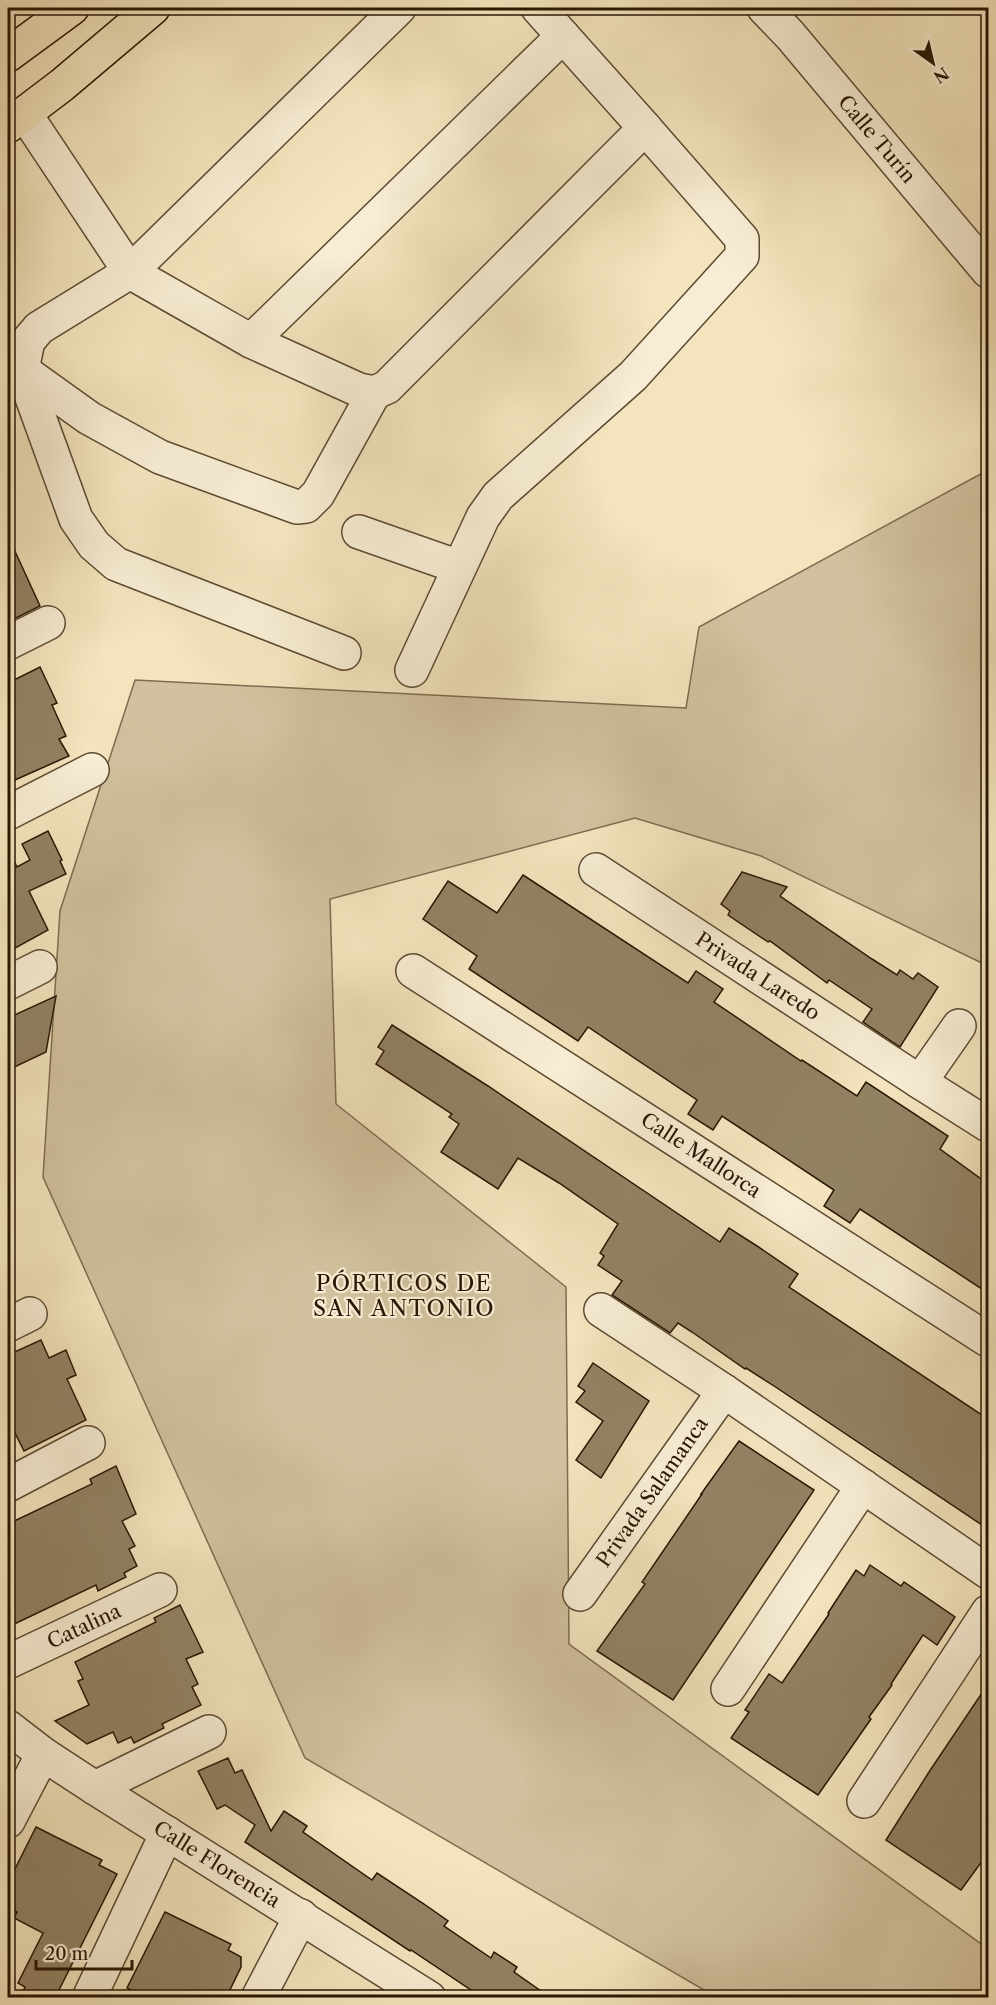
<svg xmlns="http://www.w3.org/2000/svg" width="996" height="2005" font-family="'Libre Caslon Text',serif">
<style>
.green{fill:#d1c19e;stroke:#7d6c51;stroke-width:1.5}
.building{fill:#928264;stroke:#291704;stroke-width:1.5}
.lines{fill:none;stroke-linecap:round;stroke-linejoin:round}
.minor-casing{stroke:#5c4a32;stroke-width:36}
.major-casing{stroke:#291704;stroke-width:36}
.minor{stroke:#f7edd4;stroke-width:33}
.major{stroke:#f3e4bd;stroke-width:33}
.labels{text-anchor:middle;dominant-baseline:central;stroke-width:4.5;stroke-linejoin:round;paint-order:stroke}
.street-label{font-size:20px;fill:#291704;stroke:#f7edd4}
.quarter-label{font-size:22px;letter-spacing:1.5px;fill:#291704;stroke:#f7edd4}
</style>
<rect width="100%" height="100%" fill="#f3e4bd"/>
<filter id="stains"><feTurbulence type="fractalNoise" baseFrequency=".00333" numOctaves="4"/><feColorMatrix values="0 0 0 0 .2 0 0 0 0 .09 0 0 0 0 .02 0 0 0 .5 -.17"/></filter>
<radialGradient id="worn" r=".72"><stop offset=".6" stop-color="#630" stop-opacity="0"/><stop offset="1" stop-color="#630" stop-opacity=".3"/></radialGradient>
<polygon class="green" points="988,470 988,966 761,856 635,818 330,899 336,1104 566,1287 569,1644 988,1949 988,1997 716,1997 305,1758 43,1177 60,911 135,680 686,708 699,627"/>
<g class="building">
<polygon points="8,536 40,606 8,622"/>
<polygon points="40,667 57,703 52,705 66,736 59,739 69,756 8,783 8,683"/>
<polygon points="48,831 62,860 60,861 66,874 29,891 48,930 8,952 8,848 17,867 30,860 22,844"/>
<polygon points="742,872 787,887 780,896 872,959 897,975 900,970 913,979 918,973 938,987 900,1047 863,1022 872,1009 829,980 827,983 770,941 768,942 728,915 730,911 721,904"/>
<polygon points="523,875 688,983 696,971 723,989 714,1002 801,1061 802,1060 857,1096 866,1082 948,1136 940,1149 988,1184 988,1293 860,1209 850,1223 824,1206 834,1190 722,1116 713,1130 688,1114 697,1100 588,1027 578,1041 469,969 477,956 423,919 448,881 497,913"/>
<polygon points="56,996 46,1052 8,1070 8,1018"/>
<polygon points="392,1025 488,1086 720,1242 729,1228 757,1246 798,1274 789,1287 988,1419 988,1529 774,1386 746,1368 745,1369 692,1332 678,1323 670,1333 612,1295 622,1281 598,1265 604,1256 600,1253 618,1224 559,1183 518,1158 498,1189 441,1152 459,1124 449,1117 452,1114 376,1064 384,1051 378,1047"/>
<polygon points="41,1340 49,1358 66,1350 76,1375 67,1379 86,1420 24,1451 15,1433 8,1436 8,1355"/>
<polygon points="593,1363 649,1401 601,1478 576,1460 603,1421 576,1402 585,1391 578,1386"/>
<polygon points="739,1441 814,1490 673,1700 597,1651 645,1584 642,1582 702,1494 701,1494"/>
<polygon points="116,1466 136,1514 122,1521 135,1546 129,1549 137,1566 124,1573 126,1577 98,1591 96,1585 8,1627 8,1524 92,1484 90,1479"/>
<polygon points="870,1565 901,1586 904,1582 955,1617 937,1645 923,1635 891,1684 892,1685 869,1717 871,1719 818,1795 731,1738 749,1712 745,1710 769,1674 782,1683 829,1614 828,1613 856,1570 864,1576"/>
<polygon points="180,1605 203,1652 186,1659 198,1684 192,1687 201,1705 162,1724 164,1728 134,1743 131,1737 118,1743 113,1732 87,1744 55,1721 89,1705 78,1681 83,1679 75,1662 156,1622 154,1618"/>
<polygon points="988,1684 988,1853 961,1890 886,1840 929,1772"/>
<polygon points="228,1758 235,1773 242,1770 271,1831 284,1811 307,1826 303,1832 372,1880 377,1873 424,1904 448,1921 444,1926 491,1958 494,1952 517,1967 514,1972 551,1998 483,1998 411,1950 410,1951 245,1842 255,1825 225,1805 217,1809 198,1771"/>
<polygon points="36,1827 102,1860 99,1865 117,1874 55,1998 20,1998 25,1987 18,1983 43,1933 14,1918 17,1912 8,1907 8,1883"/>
<polygon points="165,1912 231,1944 228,1950 241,1957 241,1967 226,1998 146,1998 127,1988"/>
</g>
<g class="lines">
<defs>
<g id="minor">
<polyline points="764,8 790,35 988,271"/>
<polyline points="25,114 130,272 251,341 359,390 374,393 387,387 645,128 538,8"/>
<polyline points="251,341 563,36"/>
<polyline points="22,370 89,418 160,457 297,507 306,506 318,494 374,393"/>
<polyline points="359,532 459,567"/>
<polyline points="8,643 48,623"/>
<polyline points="344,653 116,564 94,545 76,519 22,370 28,341 39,328 130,272 399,8"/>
<polyline points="412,670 483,517 498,496 633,376 742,256 742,239 645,128"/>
<polyline points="8,813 92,770"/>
<polyline points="596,870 920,1082 988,1125"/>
<polyline points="413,971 988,1340"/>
<polyline points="8,983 40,967"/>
<polyline points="920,1082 959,1026"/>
<polyline points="601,1310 724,1391 988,1572"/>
<polyline points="8,1325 30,1314"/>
<polyline points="8,1485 88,1443"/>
<polyline points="580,1594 724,1391"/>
<polyline points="8,1662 160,1590"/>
<polyline points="728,1689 863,1486"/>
<polyline points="8,1727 43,1754 95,1788 429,1998"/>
<polyline points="95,1788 209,1732"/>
<polyline points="864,1801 988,1612"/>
<polyline points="8,1821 43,1754"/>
<polyline points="89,1998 167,1833"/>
<polyline points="258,1998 301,1916"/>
</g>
<g id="major">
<polyline points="8,55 72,8"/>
<polyline points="8,126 62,85 153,8"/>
</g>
</defs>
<use href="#minor" class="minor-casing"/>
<use href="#major" class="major-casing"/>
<use href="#minor" class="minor"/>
<use href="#major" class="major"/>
</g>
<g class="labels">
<g class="street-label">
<text transform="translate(877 139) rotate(50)">Calle Turín</text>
<text transform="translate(758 976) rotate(33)">Privada Laredo</text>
<text transform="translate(701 1155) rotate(33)">Calle Mallorca</text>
<text transform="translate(652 1492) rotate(-55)">Privada Salamanca</text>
<text transform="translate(84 1626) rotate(-25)">Catalina</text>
<text transform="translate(217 1864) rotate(32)">Calle Florencia</text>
</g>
<g class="quarter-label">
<text x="404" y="1283">PÓRTICOS DE<tspan x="404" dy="25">SAN ANTONIO</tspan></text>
</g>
</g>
<rect width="996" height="2005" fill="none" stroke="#f3e4bd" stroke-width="30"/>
<rect x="9" y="9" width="978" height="1987" fill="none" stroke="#291704" stroke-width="3"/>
<rect x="15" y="15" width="966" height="1975" fill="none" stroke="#291704" stroke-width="1.5"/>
<g transform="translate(933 63) rotate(146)" stroke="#f7edd4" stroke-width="4.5" paint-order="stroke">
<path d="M0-4.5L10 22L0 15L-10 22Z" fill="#291704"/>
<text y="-9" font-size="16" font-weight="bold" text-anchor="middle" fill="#291704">N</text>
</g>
<path d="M36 1960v9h96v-9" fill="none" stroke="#291704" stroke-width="3"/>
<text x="45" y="1960" font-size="18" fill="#291704" stroke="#f7edd4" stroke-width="4.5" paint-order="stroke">20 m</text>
<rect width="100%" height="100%" filter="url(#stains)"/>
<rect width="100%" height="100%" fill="url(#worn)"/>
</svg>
